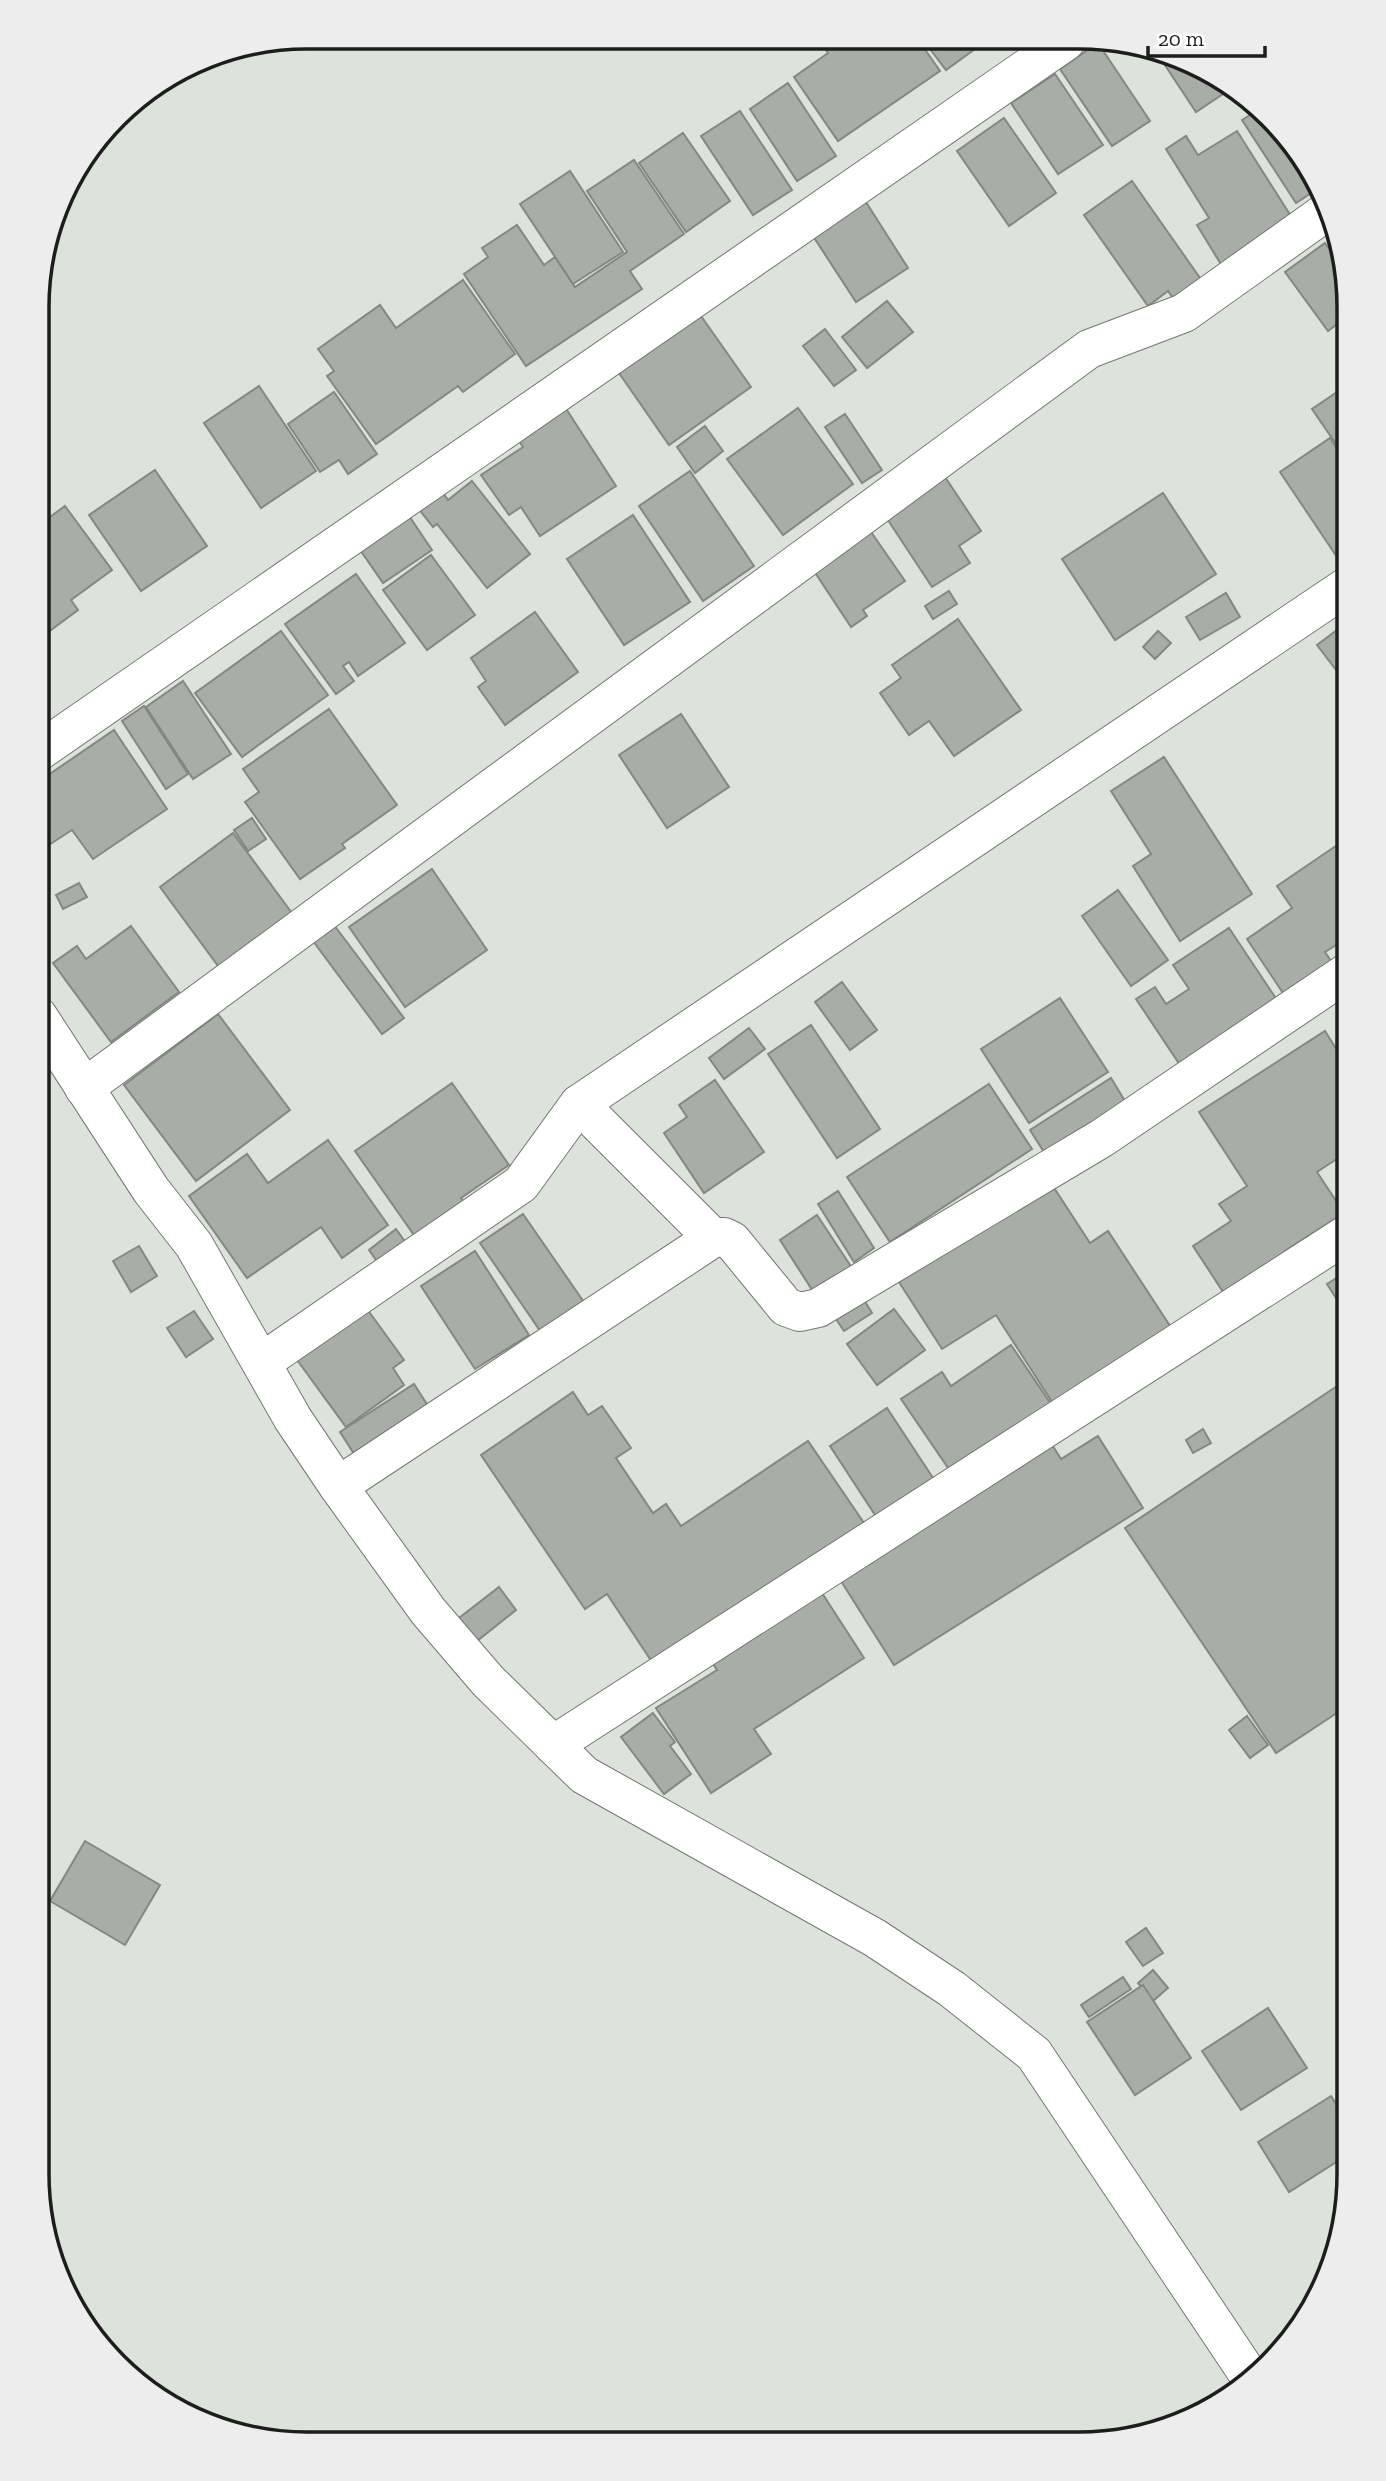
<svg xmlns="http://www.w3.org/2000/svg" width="1386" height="2481" font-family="'Zilla Slab',serif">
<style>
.building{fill:#a7aea5;stroke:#838981;stroke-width:2}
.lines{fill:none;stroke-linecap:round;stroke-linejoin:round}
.minor-casing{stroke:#737971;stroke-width:40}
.tertiary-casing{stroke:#737971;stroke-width:40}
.minor{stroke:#fff;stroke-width:38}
.tertiary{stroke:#fff;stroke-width:38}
.rim{fill:none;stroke:#1c1e1b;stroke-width:3.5}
</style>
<rect width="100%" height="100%" fill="#dce3da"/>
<g class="building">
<polygon points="819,40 919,41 940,71 838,141 794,77 828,53"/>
<polygon points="924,41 986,41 946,70"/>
<polygon points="1098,43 1150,121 1112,146 1060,69"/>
<polygon points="1155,50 1198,64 1214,75 1212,77 1223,94 1196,112"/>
<polygon points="1055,74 1103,145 1058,174 1011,103"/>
<polygon points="788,83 836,156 797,181 750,109"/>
<polygon points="1261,108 1304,156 1319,188 1296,203 1242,120"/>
<polygon points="740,111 792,190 753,215 701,136"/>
<polygon points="1004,118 1056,193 1009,226 957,151"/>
<polygon points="1237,131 1294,221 1222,266 1197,225 1209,218 1166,149 1186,136 1198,155"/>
<polygon points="683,133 730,201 686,232 639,163"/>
<polygon points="634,160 684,234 630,271 642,289 526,366 464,274 488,257 482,248 517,225 544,265 555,257 575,287 627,252 587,191"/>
<polygon points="570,171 623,252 573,284 520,204"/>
<polygon points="1132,181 1207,288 1179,307 1168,291 1148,306 1084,215"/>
<polygon points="864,199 908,268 856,302 811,233"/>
<polygon points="1325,243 1343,267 1349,307 1349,315 1328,331 1285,272"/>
<polygon points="463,280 515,354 463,392 458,386 376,444 327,376 334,371 318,349 380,305 396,328"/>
<polygon points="887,301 913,332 867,368 842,337"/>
<polygon points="701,316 751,387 669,445 619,373"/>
<polygon points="825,329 856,370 834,386 803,346"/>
<polygon points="1349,384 1349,463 1312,409"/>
<polygon points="259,386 316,471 261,508 204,423"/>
<polygon points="334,392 377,454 348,474 339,460 320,472 288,424"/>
<polygon points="563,404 616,486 540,536 521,507 509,515 481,475 523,447 515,435"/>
<polygon points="798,408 853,484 783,535 727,459"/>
<polygon points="845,414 882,470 862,483 825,427"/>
<polygon points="705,426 723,451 695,473 677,447"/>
<polygon points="1330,438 1349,467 1349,553 1339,560 1280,472"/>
<polygon points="939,468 981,531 959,546 970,563 932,587 880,508"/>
<polygon points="155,470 207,546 141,591 89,515"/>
<polygon points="690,471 754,566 703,601 639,506"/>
<polygon points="472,481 530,554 487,588 437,524 433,527 418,508 441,490 448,500"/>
<polygon points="1163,493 1216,574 1115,640 1062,559"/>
<polygon points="65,506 112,570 71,600 78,610 39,639 39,525"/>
<polygon points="403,507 432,550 383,583 354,541"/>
<polygon points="633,515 690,602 624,645 567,559"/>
<polygon points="869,529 905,581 863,610 867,616 851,627 812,568"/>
<polygon points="431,555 475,615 427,650 383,590"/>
<polygon points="356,574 405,643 358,676 349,662 343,666 354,681 336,694 285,624"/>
<polygon points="949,591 957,604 933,619 925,606"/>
<polygon points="1226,593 1240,617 1200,640 1186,617"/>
<polygon points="535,612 578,672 505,725 478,687 486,681 471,658"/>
<polygon points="958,619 1021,710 954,756 929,721 909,735 880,693 901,678 892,665"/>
<polygon points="1349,621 1349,687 1317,645"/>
<polygon points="281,631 328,695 242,757 195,693"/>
<polygon points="1158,631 1171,643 1155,659 1143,647"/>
<polygon points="183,681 231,754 193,779 146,707"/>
<polygon points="144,706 188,774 166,789 122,721"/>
<polygon points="329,709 397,805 342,844 345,848 300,879 245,802 259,792 243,769"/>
<polygon points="681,714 729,787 667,828 619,755"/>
<polygon points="114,730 167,809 93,859 72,830 38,852 38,782"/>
<polygon points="1164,757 1252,894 1180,941 1133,866 1151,854 1111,791"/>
<polygon points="252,818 266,839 248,851 234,830"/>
<polygon points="233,833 297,920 224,974 160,887"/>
<polygon points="1346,839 1349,843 1349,937 1325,952 1335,967 1287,999 1247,939 1292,908 1277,886"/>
<polygon points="432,869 487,950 405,1007 349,927"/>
<polygon points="79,883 87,897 63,909 56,895"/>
<polygon points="1118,890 1168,960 1131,986 1082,916"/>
<polygon points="334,925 404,1018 382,1034 313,941"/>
<polygon points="131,926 179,992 111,1042 53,963 77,946 86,959"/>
<polygon points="1229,928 1281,1006 1184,1071 1136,999 1155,987 1166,1004 1189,989 1173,965"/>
<polygon points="842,982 877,1030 850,1050 815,1002"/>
<polygon points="1060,998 1108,1072 1029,1123 981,1049"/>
<polygon points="218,1014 290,1110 196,1181 124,1085"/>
<polygon points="811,1025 880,1129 837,1158 768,1054"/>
<polygon points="749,1028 765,1049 724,1079 709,1058"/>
<polygon points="1325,1031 1349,1069 1349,1151 1317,1172 1344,1213 1285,1251 1292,1260 1229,1301 1193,1246 1231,1221 1219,1204 1247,1186 1199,1112"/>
<polygon points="1111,1078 1131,1111 1051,1163 1030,1130"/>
<polygon points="715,1080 764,1152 704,1193 664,1133 687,1117 679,1105"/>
<polygon points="452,1083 509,1165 461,1198 470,1210 421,1245 355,1151"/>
<polygon points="989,1084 1032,1149 890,1242 847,1177"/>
<polygon points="328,1140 388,1225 342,1258 321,1227 247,1278 189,1196 247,1154 268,1183"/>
<polygon points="1047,1177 1090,1243 1108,1231 1174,1332 1056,1408 996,1315 942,1349 899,1282 961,1242"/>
<polygon points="838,1191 874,1248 854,1262 818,1204"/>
<polygon points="523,1214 588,1308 545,1338 480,1243"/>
<polygon points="817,1215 856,1274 818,1299 780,1240"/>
<polygon points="396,1229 411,1250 383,1270 369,1250"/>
<polygon points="139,1246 157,1276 131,1292 113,1261"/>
<polygon points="475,1251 529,1335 475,1369 421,1286"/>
<polygon points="1349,1270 1349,1318 1327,1284"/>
<polygon points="861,1295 872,1313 844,1331 832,1313"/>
<polygon points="362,1302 404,1360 393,1368 404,1385 346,1427 292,1353"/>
<polygon points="894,1309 925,1350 877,1385 847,1344"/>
<polygon points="194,1311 213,1339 186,1357 167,1328"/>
<polygon points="1011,1345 1055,1410 955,1478 901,1399 942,1372 951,1386"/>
<polygon points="1349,1378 1349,1705 1276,1753 1125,1528"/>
<polygon points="414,1384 432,1412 358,1460 340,1432"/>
<polygon points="573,1392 588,1415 602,1406 631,1448 616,1458 653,1513 666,1504 681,1526 808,1441 864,1523 656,1668 607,1594 585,1609 481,1455"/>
<polygon points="887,1408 937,1484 879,1521 830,1446"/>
<polygon points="1203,1429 1211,1443 1193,1453 1186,1440"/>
<polygon points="1098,1436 1143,1508 894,1665 836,1573 1051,1443 1061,1459"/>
<polygon points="813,1579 864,1658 754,1729 771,1754 711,1793 656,1708 717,1670 704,1649"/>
<polygon points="499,1587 516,1610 477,1641 459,1618"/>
<polygon points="653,1713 675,1742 670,1746 691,1774 664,1794 621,1737"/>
<polygon points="1247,1716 1268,1745 1250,1758 1229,1730"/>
<polygon points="85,1841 160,1885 125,1945 50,1901"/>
<polygon points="1146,1928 1163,1953 1143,1966 1126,1942"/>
<polygon points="1153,1970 1168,1988 1153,2001 1138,1983"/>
<polygon points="1123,1977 1131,1989 1089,2017 1081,2005"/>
<polygon points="1143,1985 1191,2058 1135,2095 1087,2022"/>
<polygon points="1268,2008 1307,2068 1241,2110 1202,2051"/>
<polygon points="1331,2096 1349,2124 1349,2154 1289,2192 1258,2142"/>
</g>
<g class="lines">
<defs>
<g id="minor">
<polyline points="38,752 1066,41"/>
<polyline points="84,1088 1089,349 1184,313 1330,209"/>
<polyline points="579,1104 713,1238"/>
<polyline points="262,1362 521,1184 579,1104 1349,585"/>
<polyline points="338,1486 713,1238 724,1237 732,1241 786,1307 800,1312 818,1308 1102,1138 1349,971"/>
<polyline points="553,1745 1349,1233"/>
</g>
<polyline id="tertiary" points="38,1016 151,1190 194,1245 293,1419 338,1486 428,1611 488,1681 584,1775 875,1938 952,1989 1034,2054 1252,2380"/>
</defs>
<use href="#minor" class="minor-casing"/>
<use href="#tertiary" class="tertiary-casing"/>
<use href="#minor" class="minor"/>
<use href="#tertiary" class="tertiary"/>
</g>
<path d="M0 0H1386V2481H0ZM307 49H1079A258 258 0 0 1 1337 307V2174A258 258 0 0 1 1079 2432H307A258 258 0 0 1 49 2174V307A258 258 0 0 1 307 49Z" fill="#ededed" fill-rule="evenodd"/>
<path class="rim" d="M307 49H1079A258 258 0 0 1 1337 307V2174A258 258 0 0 1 1079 2432H307A258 258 0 0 1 49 2174V307A258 258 0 0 1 307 49Z"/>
<path d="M1148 46v10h117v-10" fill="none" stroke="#1c1e1b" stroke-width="3.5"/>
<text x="1158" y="46" font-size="21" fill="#1c1e1b" stroke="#ffffff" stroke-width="5" paint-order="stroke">20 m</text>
</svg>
